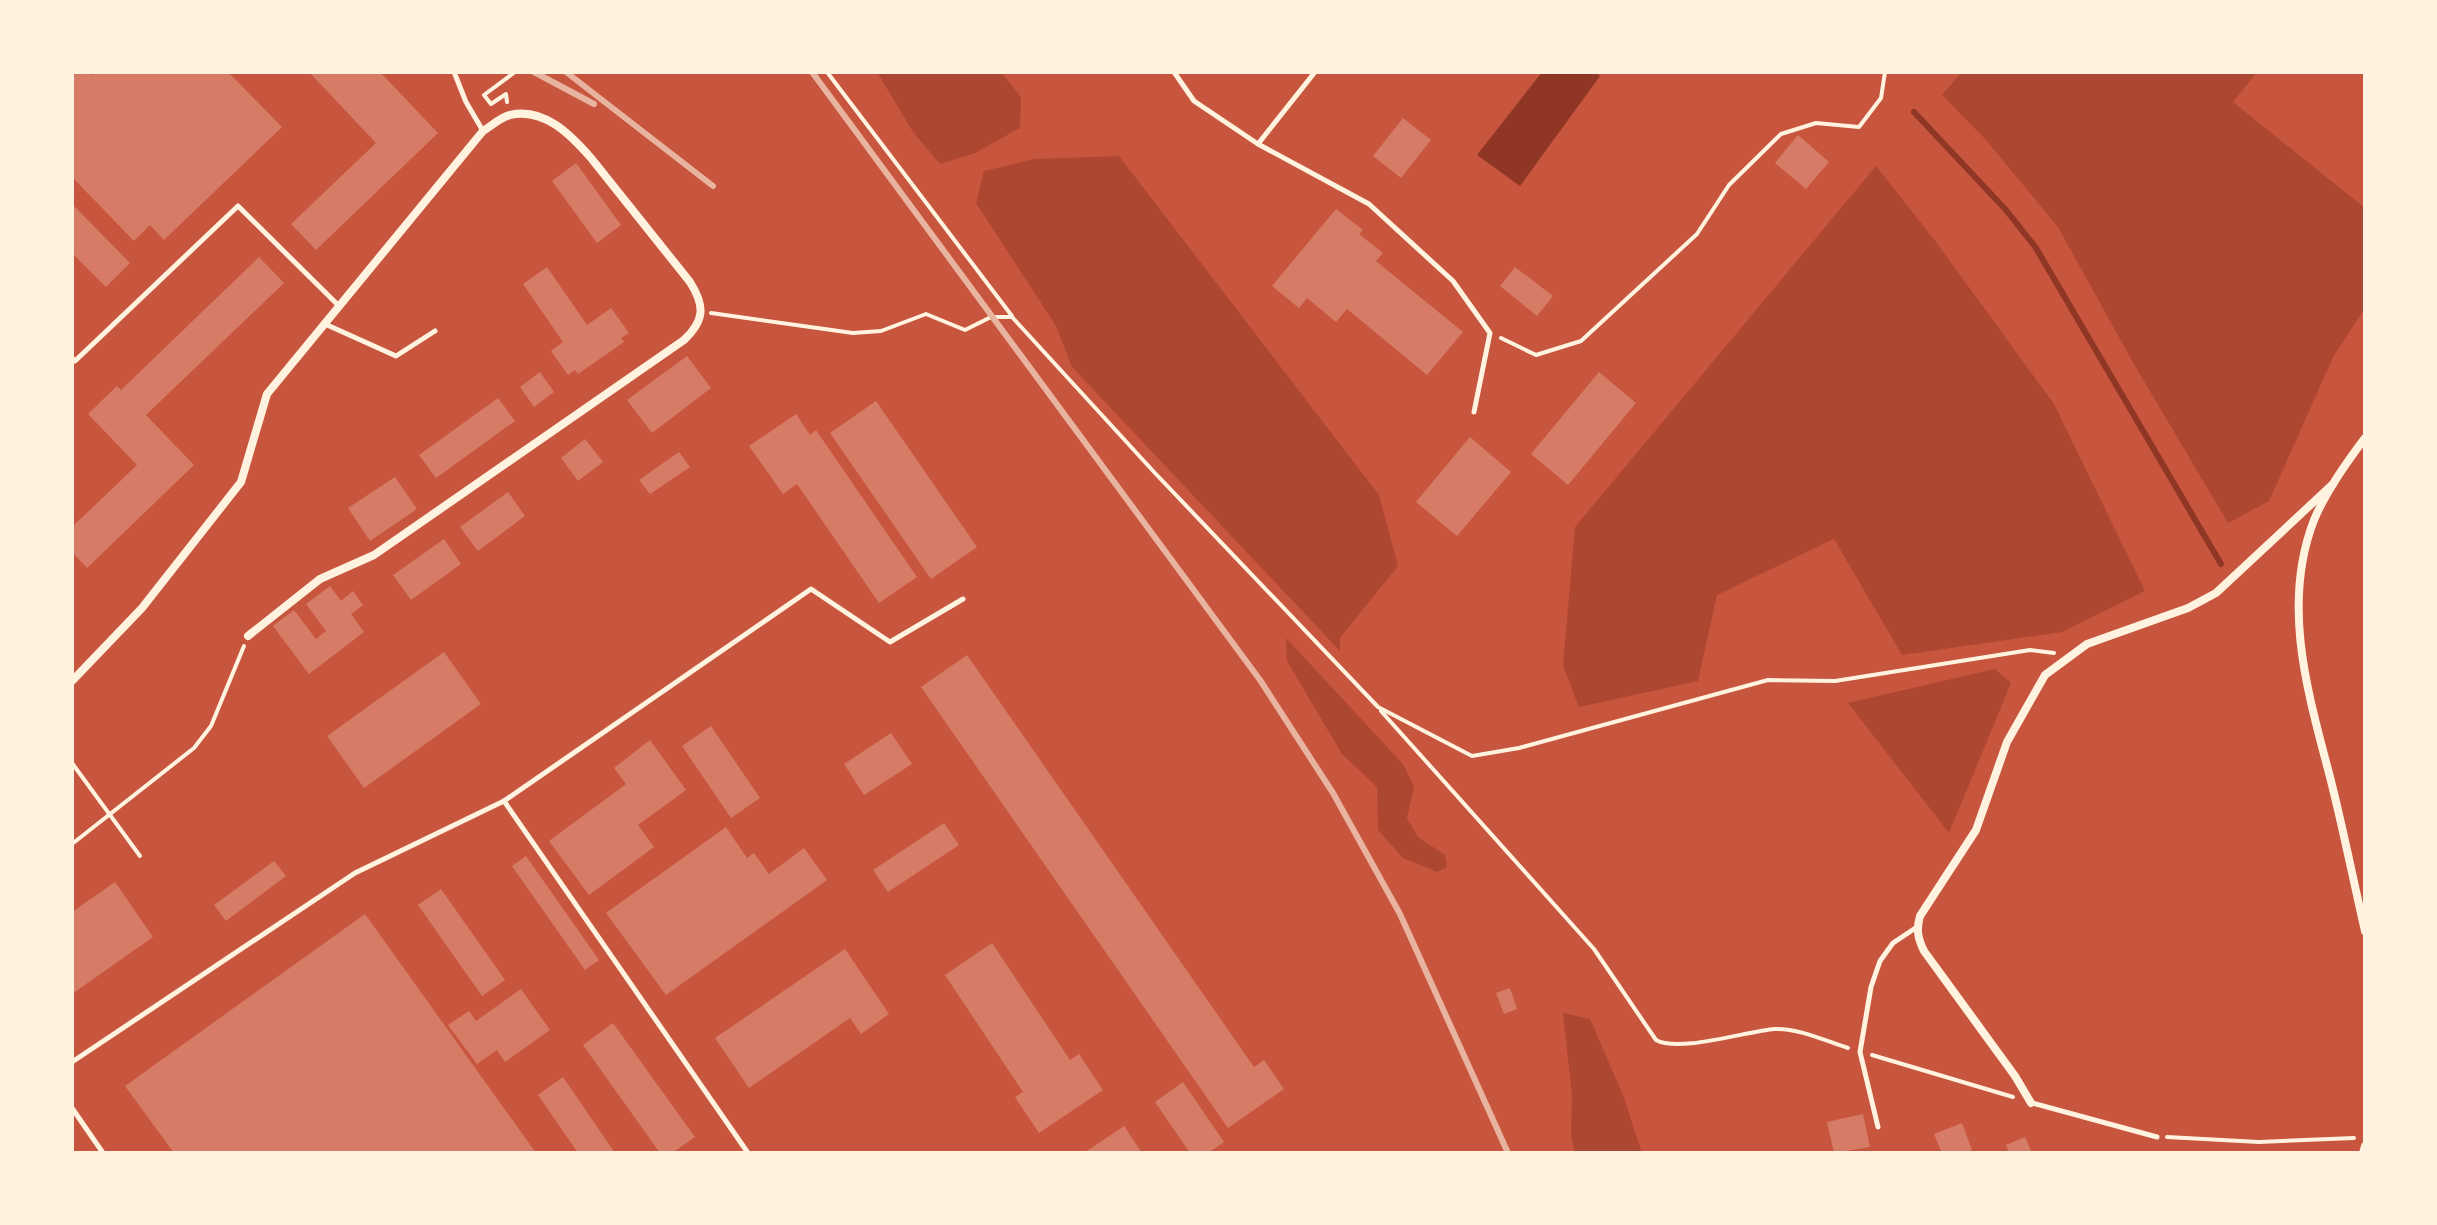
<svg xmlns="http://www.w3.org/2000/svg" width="2437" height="1225" font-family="Merriweather,serif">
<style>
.green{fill:#ae4732}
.water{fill:#8f3625}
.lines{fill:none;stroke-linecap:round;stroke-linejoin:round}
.stream{stroke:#8f3625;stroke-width:6}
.building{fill:#d67c66}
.path{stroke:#fff3e0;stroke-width:4}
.service{stroke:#fff3e0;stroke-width:5}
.minor{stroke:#fff3e0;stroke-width:8}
.rail{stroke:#e9b49f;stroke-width:6}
</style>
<rect width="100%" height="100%" fill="#c8553d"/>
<g class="green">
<polygon points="877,72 1001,72 1021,97 1020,128 975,153 940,164 913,132"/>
<polygon points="1962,72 2257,72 2233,102 2365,208 2365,308 2333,357 2269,501 2228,523 2135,366 2058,227 1986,140 1942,95"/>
<polygon points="1119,156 1379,495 1398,566 1340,638 1340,651 1072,367 1056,326 976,203 984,171 1035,159"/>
<polygon points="1876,166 1936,242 2054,404 2145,591 2062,632 1902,655 1834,539 1717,595 1698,681 1579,707 1563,666 1575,527"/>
<polygon points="1286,638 1403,764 1414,787 1407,818 1418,837 1445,855 1447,867 1437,872 1403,858 1378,830 1377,787 1342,754 1287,661"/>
<polygon points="1995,669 2011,683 1949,833 1848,703"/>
<polygon points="1563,1013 1590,1019 1623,1095 1642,1153 1575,1153 1571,1135 1572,1095"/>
</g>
<polygon class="water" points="1542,72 1595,72 1600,76 1520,186 1477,155"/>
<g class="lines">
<polyline class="stream" points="1914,112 2006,210 2036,248 2221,564"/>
</g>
<g class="building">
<polygon points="72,72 89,72 92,75 96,72 228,72 282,127 164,240 150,225 134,241 72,177"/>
<polygon points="309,72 380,72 438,133 316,250 291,224 376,143"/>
<polygon points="1403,118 1431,140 1401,178 1373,156"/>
<polygon points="1798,135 1829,162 1806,189 1775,163"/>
<polygon points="576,163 621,225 597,243 552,181"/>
<polygon points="72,204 130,263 106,287 72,253"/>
<polygon points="1336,209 1363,230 1359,234 1383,253 1376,261 1463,332 1427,375 1347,309 1336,322 1307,298 1299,308 1272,286"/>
<polygon points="259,257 284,283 146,415 194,465 87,568 72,552 72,527 137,465 88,414 117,386 121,390"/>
<polygon points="547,267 587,325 611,308 629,333 621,338 624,342 578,374 575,370 568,375 551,351 563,342 523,284"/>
<polygon points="1515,267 1553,296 1537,316 1500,286"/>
<polygon points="687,356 711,388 652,433 627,400"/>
<polygon points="540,372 554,392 534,407 520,387"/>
<polygon points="1599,372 1636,403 1568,485 1531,454"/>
<polygon points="498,398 515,421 436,478 419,455"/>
<polygon points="876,401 977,547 931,579 830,433"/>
<polygon points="796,414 810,435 816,430 917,577 879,603 797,484 783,494 749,446"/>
<polygon points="1470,437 1511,472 1457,536 1416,502"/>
<polygon points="585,439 603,462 578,481 561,458"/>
<polygon points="679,452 690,467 650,494 639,480"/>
<polygon points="395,477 417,509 370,541 348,508"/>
<polygon points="508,492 525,516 478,551 460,527"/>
<polygon points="444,539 461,564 411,600 393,575"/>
<polygon points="330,586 341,601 353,591 363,605 351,614 364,632 309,674 273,626 294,610 316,639 326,631 306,604"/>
<polygon points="444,652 481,704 364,788 327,736"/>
<polygon points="967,655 1254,1067 1264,1060 1284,1089 1228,1128 921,687"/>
<polygon points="711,726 760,798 731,818 682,746"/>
<polygon points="891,733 912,764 864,795 844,764"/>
<polygon points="650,740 686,790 638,825 654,847 589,895 549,841 626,784 614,768"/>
<polygon points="944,823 959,845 888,892 873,870"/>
<polygon points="726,827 747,858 754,853 769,874 804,848 827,880 666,995 606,913"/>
<polygon points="526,856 599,960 585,970 512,866"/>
<polygon points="274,861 286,876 226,921 214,905"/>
<polygon points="115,882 153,937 72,994 72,912"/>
<polygon points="441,889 505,980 482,996 418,905"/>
<polygon points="365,914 536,1153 174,1153 125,1086"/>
<polygon points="992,943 1070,1060 1079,1054 1103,1090 1039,1133 1015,1097 1023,1092 945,975"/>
<polygon points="845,949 889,1014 861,1034 850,1018 749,1088 715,1038"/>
<polygon points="1510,988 1517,1009 1504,1014 1496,993"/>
<polygon points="521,989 550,1030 505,1062 497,1050 477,1064 448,1025 469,1011 476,1021"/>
<polygon points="613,1023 695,1137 672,1153 660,1153 583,1045"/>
<polygon points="563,1077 615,1153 578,1153 538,1095"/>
<polygon points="1183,1082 1224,1142 1208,1153 1190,1153 1155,1102"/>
<polygon points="1863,1114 1870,1147 1834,1153 1827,1122"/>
<polygon points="1962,1123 1972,1150 1964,1153 1942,1153 1934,1134"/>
<polygon points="1124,1126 1142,1153 1084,1153"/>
<polygon points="2025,1137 2032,1153 2009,1153 2006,1145"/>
</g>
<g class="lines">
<g class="path">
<polyline points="827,72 1012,316"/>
<polyline points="507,102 506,94 491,104 484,95 515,72"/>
<polyline points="711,313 853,333 881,331 926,314 965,330 991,317 1012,317 1154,472 1378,707 1472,756 1519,748 1768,680 1835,681 2030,650 2054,653"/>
<polyline points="1501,338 1536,355 1581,341 1697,234 1729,185 1781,134 1816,123 1859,127 1881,98 1885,72"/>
<path d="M 1381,711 L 1594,949 L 1656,1040 C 1679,1053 1747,1031 1775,1029 C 1798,1028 1826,1041 1848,1048"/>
<polyline points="72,763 140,856"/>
<polyline points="72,844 194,748 211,726 244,646"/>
<polyline points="1872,1055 2013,1097"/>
<polyline points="2167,1137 2259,1142 2354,1138"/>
</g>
<g class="service">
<polyline points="454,72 466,102 483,131"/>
<polyline points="1174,72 1194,101 1258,144 1315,72"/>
<polyline points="1258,144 1369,204 1453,281 1490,333 1474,412"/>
<polyline points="325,324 396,356 435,331"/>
<polyline points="72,358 75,361 238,206 339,306"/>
<polyline points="504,801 748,1153"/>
<polyline points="72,1062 355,873 504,801 811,589 890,642 963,599"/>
<polyline points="2032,1103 2157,1137"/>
<polyline points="72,1108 103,1153"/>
<polyline points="1878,1127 1860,1052 1871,987 1880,961 1893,943 1917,927"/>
</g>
<g class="minor">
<path d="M 2365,438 C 2346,463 2326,491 2314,520 C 2281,605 2308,693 2330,777 C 2343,828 2353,879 2365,931"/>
<path d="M 72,681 L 142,608 L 241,482 L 267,394 L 483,131 C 491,126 501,117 510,115 C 544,107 571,135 591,158 L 690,282 C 705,306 705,320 684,340 L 374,555 L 320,579 L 248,636"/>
<path d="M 2031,1103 L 2015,1076 L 1924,951 C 1918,939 1916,930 1920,916 L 1976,830 L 2007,742 L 2045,675 L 2087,644 L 2188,608 L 2216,593 L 2333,484"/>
<polyline points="2363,1153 2365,1146"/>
</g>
<g class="rail">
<polyline points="534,72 594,104"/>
<polyline points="566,72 713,186"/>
<polyline points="812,72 1260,680 1333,793 1400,914 1508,1153"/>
</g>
</g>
<rect width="2437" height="1225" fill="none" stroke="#fff3e0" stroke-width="148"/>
</svg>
